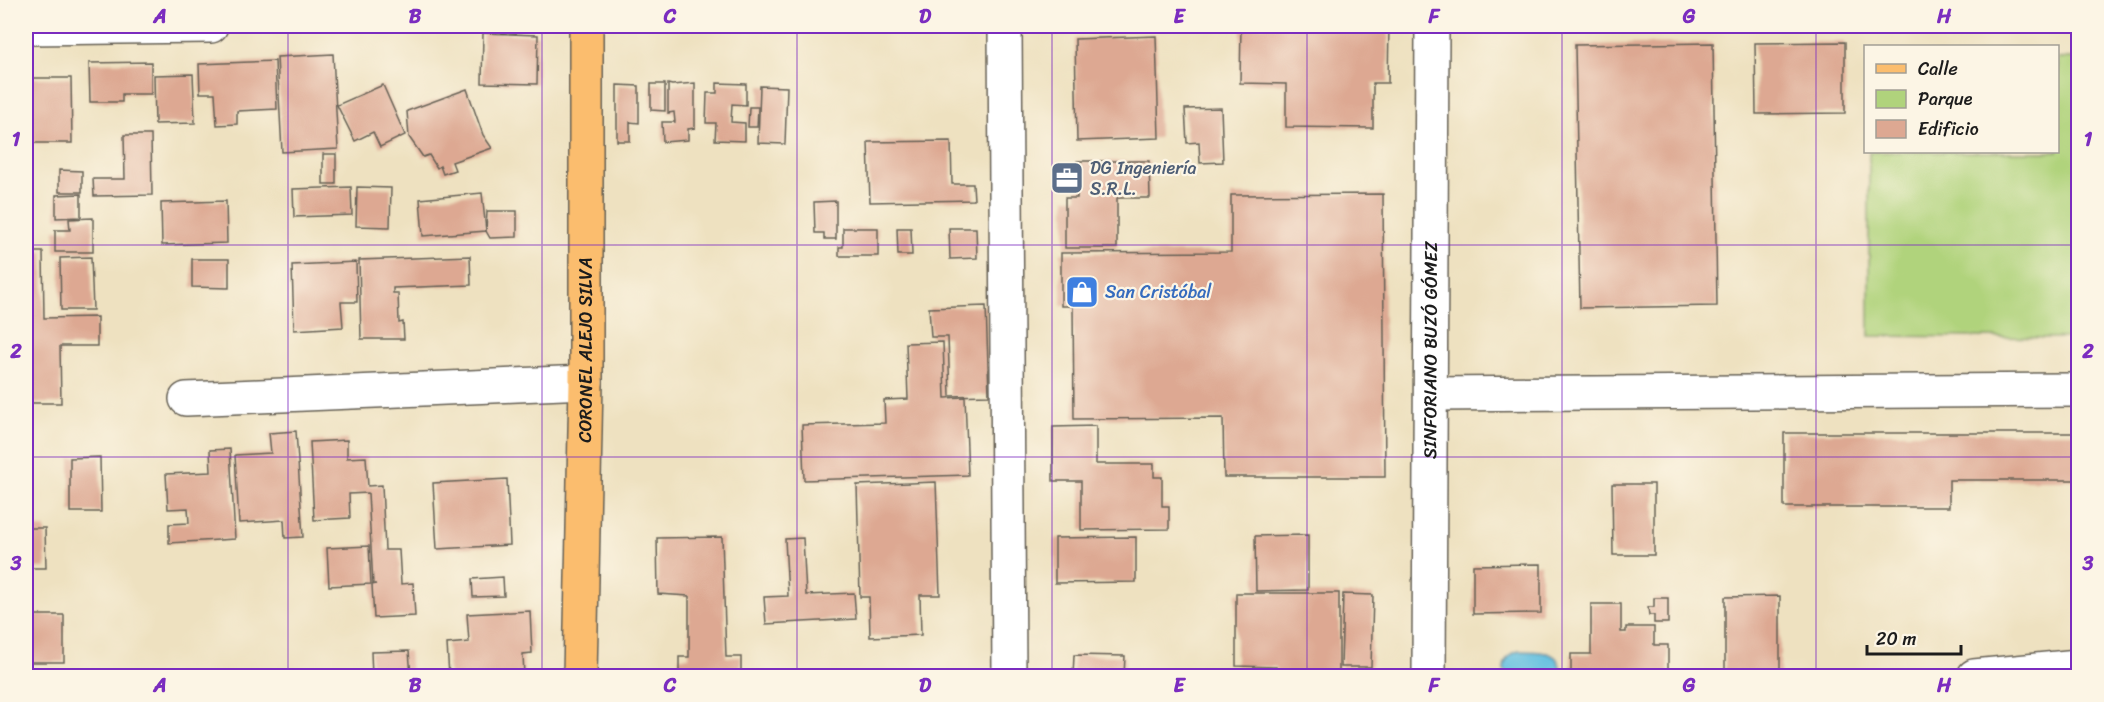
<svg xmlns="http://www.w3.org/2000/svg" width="2104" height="702" font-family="Sriracha,sans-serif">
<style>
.green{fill:#b0d37c;stroke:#66784c;stroke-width:1.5}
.water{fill:#62bfe0;stroke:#3f6e7e;stroke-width:1.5}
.building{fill:#dda892}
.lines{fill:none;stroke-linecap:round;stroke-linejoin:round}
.minor-casing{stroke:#666155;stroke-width:36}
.major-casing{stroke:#666155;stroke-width:36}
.minor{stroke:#fff;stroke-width:33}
.major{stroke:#fbbd6e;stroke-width:33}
.grid{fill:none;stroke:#7b2cbf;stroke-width:1.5;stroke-opacity:0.55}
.labels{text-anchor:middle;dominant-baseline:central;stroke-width:4.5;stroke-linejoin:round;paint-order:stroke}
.service-label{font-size:18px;fill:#4e5e75;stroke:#fcf5e5;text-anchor:start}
.shop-label{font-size:18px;fill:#366cbe;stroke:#fcf5e5;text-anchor:start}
.street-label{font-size:18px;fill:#1c1c1c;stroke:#fcf5e5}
.neatline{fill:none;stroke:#7b2cbf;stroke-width:2}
.grid-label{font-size:20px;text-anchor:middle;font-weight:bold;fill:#7b2cbf}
</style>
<rect width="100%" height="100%" fill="#fcf5e5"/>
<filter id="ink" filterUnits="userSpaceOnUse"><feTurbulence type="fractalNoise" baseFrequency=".0167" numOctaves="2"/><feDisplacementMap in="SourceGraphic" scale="12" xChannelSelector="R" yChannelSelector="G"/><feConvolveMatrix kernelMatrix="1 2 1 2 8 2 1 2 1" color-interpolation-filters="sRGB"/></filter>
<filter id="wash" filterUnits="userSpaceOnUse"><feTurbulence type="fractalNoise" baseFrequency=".008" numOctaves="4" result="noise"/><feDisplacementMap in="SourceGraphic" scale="24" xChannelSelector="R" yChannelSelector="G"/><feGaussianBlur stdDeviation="1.35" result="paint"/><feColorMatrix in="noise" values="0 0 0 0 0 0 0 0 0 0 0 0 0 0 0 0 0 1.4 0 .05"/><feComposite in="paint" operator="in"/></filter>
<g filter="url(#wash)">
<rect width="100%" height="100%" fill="#eee1c0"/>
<polygon class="green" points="2058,58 2078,58 2078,338 1869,336 1869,152 2058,152"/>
<path class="water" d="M 1519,651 C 1538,652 1564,648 1560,676 L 1510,676 L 1504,670 C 1504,660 1509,654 1519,651 Z"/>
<g id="blocks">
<g class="building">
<polygon points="1241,26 1389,26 1388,83 1373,83 1373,128 1286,127 1286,84 1240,83"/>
<polygon points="483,33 538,35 537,84 482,83"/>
<polygon points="1156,36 1159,138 1077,141 1075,39"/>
<polygon points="1845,42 1845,113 1756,114 1755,43"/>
<polygon points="1713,43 1717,306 1580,308 1575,45"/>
<polygon points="333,54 338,149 282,152 277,57"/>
<polygon points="275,61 277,109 237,111 237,124 217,125 215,93 200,93 199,64"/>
<polygon points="151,62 151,94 122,94 122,102 90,102 89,63"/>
<polygon points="193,74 195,123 155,124 154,75"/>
<polygon points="26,78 71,78 72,143 26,143"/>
<polygon points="695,83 695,128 688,129 688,140 663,142 662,122 675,122 674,112 668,113 668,84 672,85"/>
<polygon points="717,83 746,84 746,105 732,104 731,122 745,123 745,141 715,140 716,123 706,123 707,93 717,93"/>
<polygon points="651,84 665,84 665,111 651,110"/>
<polygon points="383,85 405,135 380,147 373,132 355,141 337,105"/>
<polygon points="617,85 639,86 639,123 630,122 630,141 617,141"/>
<polygon points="760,86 787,87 785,144 758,143"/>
<polygon points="467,89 483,135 492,148 452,162 455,170 443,174 440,166 437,168 429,155 423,157 409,137 407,111"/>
<polygon points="749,107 758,107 757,127 748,127"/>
<polygon points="1221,108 1223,162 1200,163 1199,142 1187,143 1185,109"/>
<polygon points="124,135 151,135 152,195 94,196 93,179 125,179"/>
<polygon points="951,141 952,184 973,184 974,200 870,202 868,142"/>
<rect x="323" y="154" width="13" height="30"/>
<polygon points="1077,161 1149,161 1150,198 1117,198 1117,248 1065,248 1065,198 1077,198"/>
<polygon points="59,170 82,171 82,192 59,192"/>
<polygon points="351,187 352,215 294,217 293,189"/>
<polygon points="357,187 391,188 390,227 356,226"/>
<polygon points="482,193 486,231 423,236 420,199"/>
<polygon points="81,194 81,217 56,218 56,195"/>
<polygon points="1383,194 1385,477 1224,477 1223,418 1074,419 1073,306 1061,306 1061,253 1231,252 1231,195"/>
<polygon points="226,201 227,243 162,245 161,203"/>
<polygon points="836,201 836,239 824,239 824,233 815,233 814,202"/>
<polygon points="487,211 517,211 517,237 490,238 486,231"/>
<polygon points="93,218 93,252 55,252 55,230 70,230 69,219"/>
<polygon points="843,228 878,228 878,256 839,256 839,247 843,247"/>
<polygon points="897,228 911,228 912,255 898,255"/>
<polygon points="949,228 976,228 977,258 950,259"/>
<polygon points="26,252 43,252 44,318 97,317 97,346 60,346 61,403 26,403"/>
<polygon points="470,256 471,285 393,288 393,293 398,293 399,323 403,322 404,339 361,339 359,260"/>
<polygon points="91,257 93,310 61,310 60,258"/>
<polygon points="192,259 229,259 229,288 192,287"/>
<polygon points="356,262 357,302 341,302 343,327 294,330 292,265"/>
<polygon points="986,306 989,395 950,396 948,337 931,337 929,308"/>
<polygon points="943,342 945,398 965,397 968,475 804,480 802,425 885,423 884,400 908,399 906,343"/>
<polygon points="1096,426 1096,464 1154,464 1154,477 1162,477 1162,506 1169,506 1169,529 1081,530 1081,481 1053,481 1053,427"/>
<polygon points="296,431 303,537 285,538 284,520 239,523 235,455 271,453 269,433"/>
<polygon points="1784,433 2078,433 2078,480 1949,480 1949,507 1784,507"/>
<polygon points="347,440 347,458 366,457 368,486 382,485 385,550 399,550 401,584 413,583 415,616 374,618 372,585 376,584 373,584 368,493 349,494 350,518 314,520 310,442"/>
<polygon points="230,449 235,539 169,543 169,524 189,523 188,508 168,509 166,474 211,472 210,450"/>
<polygon points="100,457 101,512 70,512 70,458"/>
<polygon points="507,479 510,545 437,549 433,483"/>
<polygon points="936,482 940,595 920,595 921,635 870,637 869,597 860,597 857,485"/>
<polygon points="1612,484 1654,484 1654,555 1613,555"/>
<polygon points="26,528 45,528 46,568 26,568"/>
<polygon points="1308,535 1308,590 1256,591 1255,536"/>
<polygon points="722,537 726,657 741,657 741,676 679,676 679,657 689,657 689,596 658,594 657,538"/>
<polygon points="1136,537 1136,582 1055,583 1055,538"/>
<polygon points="803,538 806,595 854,593 856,619 766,624 764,597 788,596 785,539"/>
<polygon points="369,546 371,584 329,586 327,548"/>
<polygon points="1541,564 1541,613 1473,614 1473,565"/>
<polygon points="503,577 504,596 473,597 472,579"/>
<polygon points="1236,593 1339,593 1339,676 1276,676 1276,667 1236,666"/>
<polygon points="1343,594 1373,595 1371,667 1341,667"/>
<polygon points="1780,596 1780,676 1725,676 1725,597"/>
<polygon points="1654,598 1668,598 1668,623 1654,623 1654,615 1649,615 1648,607 1654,607"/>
<polygon points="1591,604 1621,604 1621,632 1626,632 1626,627 1654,627 1654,645 1668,645 1668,674 1655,674 1655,676 1571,676 1571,654 1591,654"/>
<polygon points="530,611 532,653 523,654 524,676 449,676 447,644 469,642 467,614"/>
<rect x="26" y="615" width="38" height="47"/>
<polygon points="409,651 411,676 372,676 371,652"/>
<polygon points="1074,655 1125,656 1124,676 1073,676"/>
<polygon points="76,673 76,676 26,676 26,674"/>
</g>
</g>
</g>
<g filter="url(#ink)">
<use href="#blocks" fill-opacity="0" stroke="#666155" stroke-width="1.5"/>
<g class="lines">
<defs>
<g id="minor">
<polyline points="1005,26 1009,676"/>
<polyline points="26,28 211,26"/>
<polyline points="1431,394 2078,390"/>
<polyline points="186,399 586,382"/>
<path id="s1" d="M 1429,676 L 1432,26"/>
<polyline points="1974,676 2078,666"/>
</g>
<g id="major">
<path id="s2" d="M 580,676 L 586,382 L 586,26"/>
</g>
</defs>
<use href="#minor" class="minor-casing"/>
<use href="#major" class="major-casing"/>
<use href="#minor" class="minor"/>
<use href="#major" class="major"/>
</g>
</g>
<path class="grid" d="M 288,26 L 288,676M 542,26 L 542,676M 797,26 L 797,676M 1052,26 L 1052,676M 1307,26 L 1307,676M 1562,26 L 1562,676M 1816,26 L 1816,676M 26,245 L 2078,245M 26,457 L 2078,457"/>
<defs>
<symbol id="office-square" viewBox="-11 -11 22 22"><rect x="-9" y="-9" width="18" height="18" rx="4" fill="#5c6f8a" stroke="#fcf5e5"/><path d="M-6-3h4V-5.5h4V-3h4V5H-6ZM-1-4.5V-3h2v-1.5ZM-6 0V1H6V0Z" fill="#fff"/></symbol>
<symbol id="shop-square" viewBox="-11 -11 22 22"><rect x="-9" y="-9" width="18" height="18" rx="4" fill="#3f7fe0" stroke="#fcf5e5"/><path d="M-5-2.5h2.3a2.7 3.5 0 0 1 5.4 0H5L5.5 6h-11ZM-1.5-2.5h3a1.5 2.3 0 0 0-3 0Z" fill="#fff"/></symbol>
</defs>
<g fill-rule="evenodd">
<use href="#office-square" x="1048" y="159" width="38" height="38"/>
<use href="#shop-square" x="1063" y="273" width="38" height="38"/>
</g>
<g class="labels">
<g class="service-label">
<text x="1090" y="168">DG Ingeniería<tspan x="1090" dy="21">S.R.L.</tspan></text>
</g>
<g class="shop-label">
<text x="1105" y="292">San Cristóbal</text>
</g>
<g class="street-label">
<text stroke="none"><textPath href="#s2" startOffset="326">CORONEL ALEJO SILVA</textPath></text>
<text stroke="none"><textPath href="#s1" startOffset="326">SINFORIANO BUZÓ GÓMEZ</textPath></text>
</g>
</g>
<rect width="2104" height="702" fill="none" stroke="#fcf5e5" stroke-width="66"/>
<rect x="1864" y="45" width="195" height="108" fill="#fcf5e5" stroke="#a29e95" stroke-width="1.5"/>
<rect x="1876" y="64" width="30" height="9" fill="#fbbd6e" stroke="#a29e95" stroke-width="1.5"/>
<text x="1918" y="75" font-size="18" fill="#1c1c1c">Calle</text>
<rect x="1876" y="90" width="30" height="18" fill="#b0d37c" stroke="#a29e95" stroke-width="1.5"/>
<text x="1918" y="105" font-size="18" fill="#1c1c1c">Parque</text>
<rect x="1876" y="120" width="30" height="18" fill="#dda892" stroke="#a29e95" stroke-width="1.5"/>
<text x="1918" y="135" font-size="18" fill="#1c1c1c">Edificio</text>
<path d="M1867 645v9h94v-9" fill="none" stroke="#1c1c1c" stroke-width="3"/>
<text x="1876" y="645" font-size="18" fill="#1c1c1c" stroke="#fcf5e5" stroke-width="4.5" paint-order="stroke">20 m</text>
<rect x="33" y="33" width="2038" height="636" class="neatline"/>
<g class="grid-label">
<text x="160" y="23">A</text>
<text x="415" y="23">B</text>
<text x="670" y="23">C</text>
<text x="925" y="23">D</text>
<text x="1179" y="23">E</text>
<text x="1434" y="23">F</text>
<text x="1689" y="23">G</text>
<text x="1944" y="23">H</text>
<text x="16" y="146">1</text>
<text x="2088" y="146">1</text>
<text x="16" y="358">2</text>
<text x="2088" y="358">2</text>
<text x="16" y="570">3</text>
<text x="2088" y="570">3</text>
<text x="160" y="692">A</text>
<text x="415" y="692">B</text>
<text x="670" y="692">C</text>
<text x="925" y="692">D</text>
<text x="1179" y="692">E</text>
<text x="1434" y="692">F</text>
<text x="1689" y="692">G</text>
<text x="1944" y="692">H</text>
</g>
</svg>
